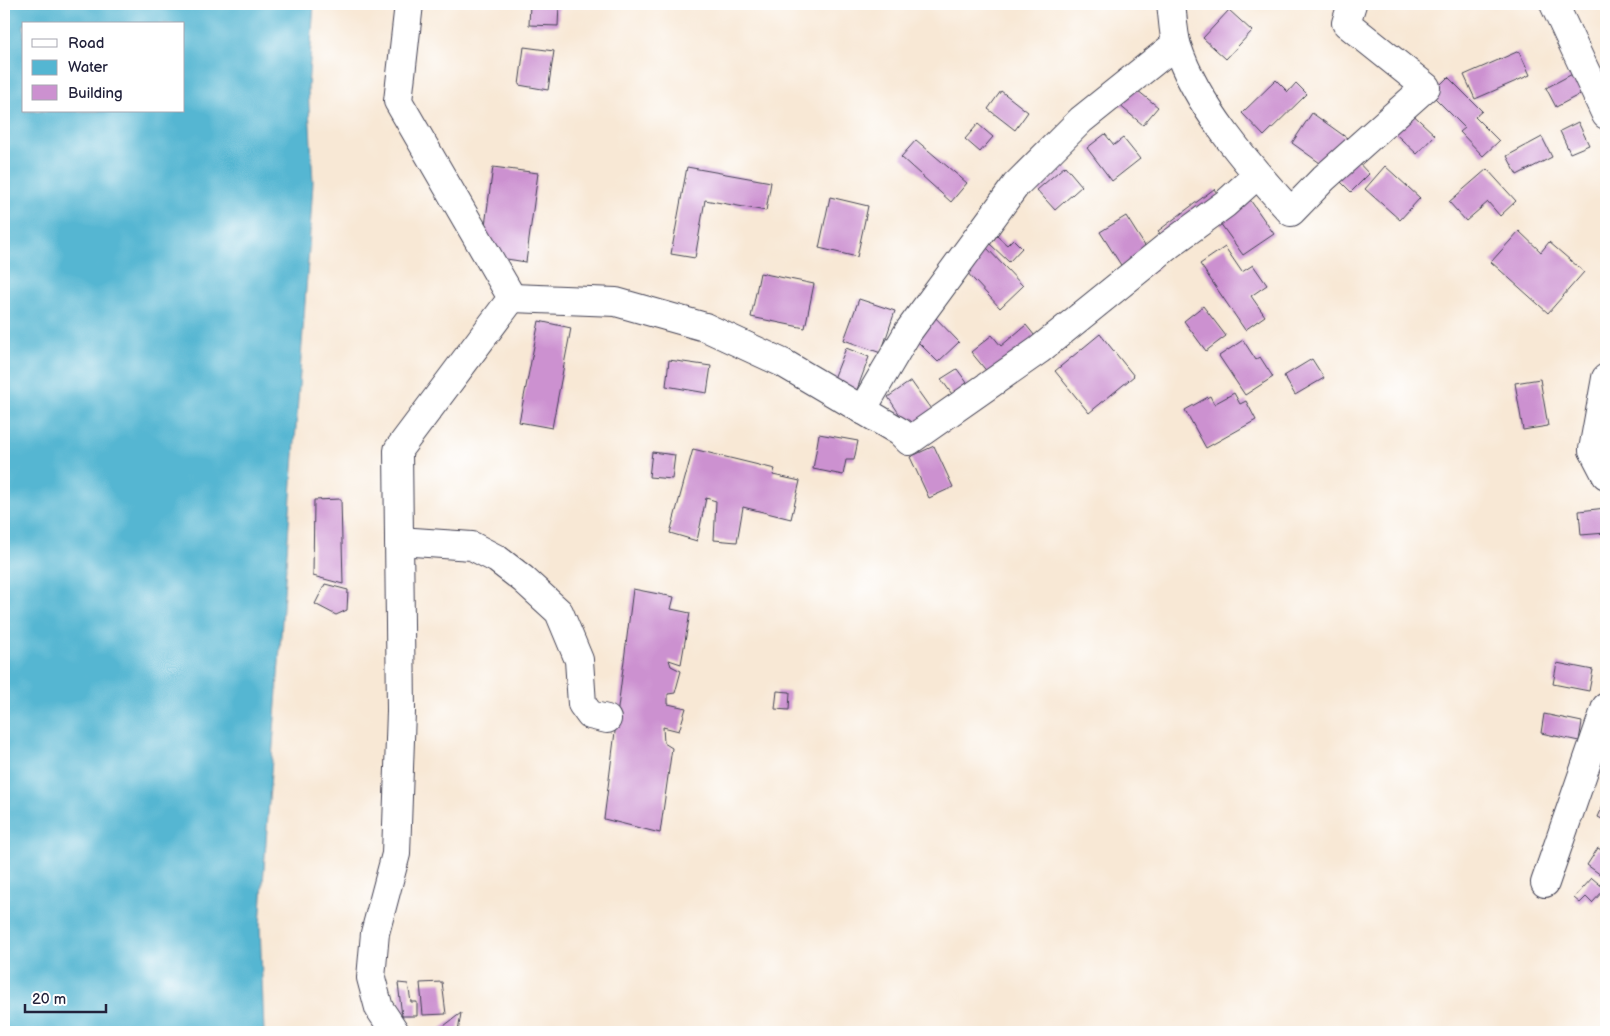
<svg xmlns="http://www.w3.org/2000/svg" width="1610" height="1036" font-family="'Balsamiq Sans',sans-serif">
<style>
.water{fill:#54b6d2;stroke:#3b6c86;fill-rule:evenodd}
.building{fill:#cc91d0}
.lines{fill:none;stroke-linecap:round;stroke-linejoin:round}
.minor-casing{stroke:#424052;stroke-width:30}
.minor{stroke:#fff;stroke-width:28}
</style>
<rect width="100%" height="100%" fill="#fff"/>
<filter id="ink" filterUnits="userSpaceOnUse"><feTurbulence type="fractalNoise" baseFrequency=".02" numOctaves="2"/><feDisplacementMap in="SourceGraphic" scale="10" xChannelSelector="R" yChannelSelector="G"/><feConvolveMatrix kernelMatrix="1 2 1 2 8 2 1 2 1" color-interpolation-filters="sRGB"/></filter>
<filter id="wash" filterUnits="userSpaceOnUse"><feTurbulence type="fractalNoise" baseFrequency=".0096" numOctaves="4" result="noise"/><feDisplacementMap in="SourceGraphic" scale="20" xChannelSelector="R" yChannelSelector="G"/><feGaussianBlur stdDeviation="1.12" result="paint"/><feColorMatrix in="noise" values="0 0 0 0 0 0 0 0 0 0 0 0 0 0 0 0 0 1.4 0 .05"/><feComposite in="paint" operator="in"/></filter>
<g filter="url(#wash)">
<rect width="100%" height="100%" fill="#f8e8d5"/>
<path class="water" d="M 4,4 L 314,4 L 308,88 L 313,182 L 309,248 L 260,925 L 264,1032 L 4,1032 ZM 24,24 L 184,24 L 184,111 L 24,111 Z"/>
<g id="blocks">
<g class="building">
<polygon points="530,4 559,4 558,26 529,25"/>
<polygon points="1229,10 1252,31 1226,59 1203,38"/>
<polygon points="524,47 554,51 548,90 519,85"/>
<polygon points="1519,51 1530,75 1475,99 1464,75"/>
<polygon points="1578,71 1588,90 1556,107 1546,88"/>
<polygon points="1448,77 1482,111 1475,117 1499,141 1483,156 1460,132 1465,128 1431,94"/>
<polygon points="1276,80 1288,92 1296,83 1307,94 1264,136 1242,113"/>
<polygon points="1132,86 1158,107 1143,125 1118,104"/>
<polygon points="1001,91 1028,112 1015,130 988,109"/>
<polygon points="1406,108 1435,135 1417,154 1388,127"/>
<polygon points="1312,113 1347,138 1327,168 1292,143"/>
<polygon points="1578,122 1589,145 1570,153 1560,131"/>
<polygon points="978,124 993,137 980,152 965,139"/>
<polygon points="1105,134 1114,145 1123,138 1140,159 1112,181 1087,148"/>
<polygon points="1542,137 1552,157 1517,175 1507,156"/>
<polygon points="916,140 967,183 951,202 901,157"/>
<polygon points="1355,159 1369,174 1351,192 1337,178"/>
<polygon points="1065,166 1082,186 1055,210 1037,190"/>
<polygon points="1385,166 1420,198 1400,220 1365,189"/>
<polygon points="493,167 538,173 526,262 481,255"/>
<polygon points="687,167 771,182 766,211 705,200 695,258 671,254"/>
<polygon points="1487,169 1516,201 1500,216 1488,202 1466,221 1449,202"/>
<polygon points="1214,189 1225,204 1169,245 1158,231"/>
<polygon points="1246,194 1274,234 1243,255 1215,216"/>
<polygon points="830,197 868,206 857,257 819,248"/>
<polygon points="1126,216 1159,268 1133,284 1100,232"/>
<polygon points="1519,231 1541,252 1549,242 1584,272 1548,313 1491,262"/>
<polygon points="997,236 1007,245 1013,239 1022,248 1009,262 990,244"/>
<polygon points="986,247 1023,286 1000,308 963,268"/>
<polygon points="1225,247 1242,272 1253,265 1267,285 1251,296 1265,316 1245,330 1200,264"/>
<polygon points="760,273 814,284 805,328 751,317"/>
<polygon points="859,299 895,311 881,353 844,340"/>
<polygon points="1203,306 1226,336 1206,351 1184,321"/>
<polygon points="930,312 959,342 938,362 908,332"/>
<polygon points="539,321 571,328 552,428 519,422"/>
<polygon points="1026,325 1039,341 993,379 971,352 992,335 1001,346"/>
<polygon points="1100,334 1134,376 1089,413 1055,371"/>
<polygon points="1243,340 1256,360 1260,357 1273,377 1245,395 1219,356"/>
<polygon points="846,348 869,357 855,395 831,386"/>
<polygon points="1312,359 1324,378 1295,395 1284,376"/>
<polygon points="669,360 711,366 707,393 666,386"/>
<polygon points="957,369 973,391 957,401 941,379"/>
<polygon points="1540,379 1548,426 1523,430 1515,383"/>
<polygon points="911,381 938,419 909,441 902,418 888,397"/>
<polygon points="1234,393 1240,404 1246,401 1256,420 1206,448 1185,410 1210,396 1214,404"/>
<polygon points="819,434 858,441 854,460 846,460 843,475 813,469"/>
<polygon points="934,446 953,487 929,498 910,457"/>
<polygon points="693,449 775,469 773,475 800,481 791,519 743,507 737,542 714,540 716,501 706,498 697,541 670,533"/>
<polygon points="652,452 675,455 672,479 649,477"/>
<polygon points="341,499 343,584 313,576 314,500"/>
<polygon points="1606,508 1606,533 1581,535 1579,511"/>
<polygon points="325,584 348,590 347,610 336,615 315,604"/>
<polygon points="633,589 674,597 671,609 690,613 681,664 669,660 671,666 681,671 675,693 668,694 668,704 686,708 679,731 663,727 664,743 672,748 660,833 604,819"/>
<polygon points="1557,663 1593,670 1589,691 1553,684"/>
<polygon points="777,691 790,692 789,710 775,709"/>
<polygon points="1544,714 1582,722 1579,741 1541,733"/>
<polygon points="1606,799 1606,821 1598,817"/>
<polygon points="1598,848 1606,853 1606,868 1601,875 1587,865"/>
<polygon points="1592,878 1605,889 1592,903 1586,897 1580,903 1574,898"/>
<polygon points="442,982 446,1014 423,1015 420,983"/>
<polygon points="398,983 408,984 411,1002 417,1002 417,1016 402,1016"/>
<polygon points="461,1013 458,1032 436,1032"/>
</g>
</g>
</g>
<g filter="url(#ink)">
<use href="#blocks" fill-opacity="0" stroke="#424052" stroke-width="1"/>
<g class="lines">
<defs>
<g id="minor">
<path d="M 1171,4 C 1173,17 1173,33 1177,46 C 1196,105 1249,166 1291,212 L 1324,178 L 1426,87 L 1346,23 L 1352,4"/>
<polyline points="1554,4 1606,115"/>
<polyline points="512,298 616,302 705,327 783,363 900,432 909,441 1039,350 1169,245 1225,204 1257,175"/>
<polyline points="862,410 908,332 1016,185 1081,120 1176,44"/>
<polyline points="1606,437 1593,450 1606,475"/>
<polyline points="1593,450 1606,378"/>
<polyline points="399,541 472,546 497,559 523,579 559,612 579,660 582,704 590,715 607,719"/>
<polyline points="1545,883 1606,707"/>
<polyline points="395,1032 379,1008 371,978 375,933 396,854 401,711 398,450 512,298 398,101 409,4"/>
</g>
</defs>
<use href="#minor" class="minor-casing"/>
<use href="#minor" class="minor"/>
</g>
</g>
<rect width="1610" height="1036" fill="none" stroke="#fff" stroke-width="20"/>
<rect x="22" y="22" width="162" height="90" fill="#ffffff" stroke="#a7a7b1"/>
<rect x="32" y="39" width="25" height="8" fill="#ffffff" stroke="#a7a7b1"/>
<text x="68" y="48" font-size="15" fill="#22223b">Road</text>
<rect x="32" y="60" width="25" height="15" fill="#54b6d2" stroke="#a7a7b1"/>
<text x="68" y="72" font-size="15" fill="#22223b">Water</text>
<rect x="32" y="85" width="25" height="15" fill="#cc91d0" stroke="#a7a7b1"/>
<text x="68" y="98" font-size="15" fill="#22223b">Building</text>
<path d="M25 1004v8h81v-8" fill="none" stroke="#22223b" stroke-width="2.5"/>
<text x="32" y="1004" font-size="15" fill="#22223b" stroke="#ffffff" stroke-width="4" paint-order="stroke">20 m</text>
</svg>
